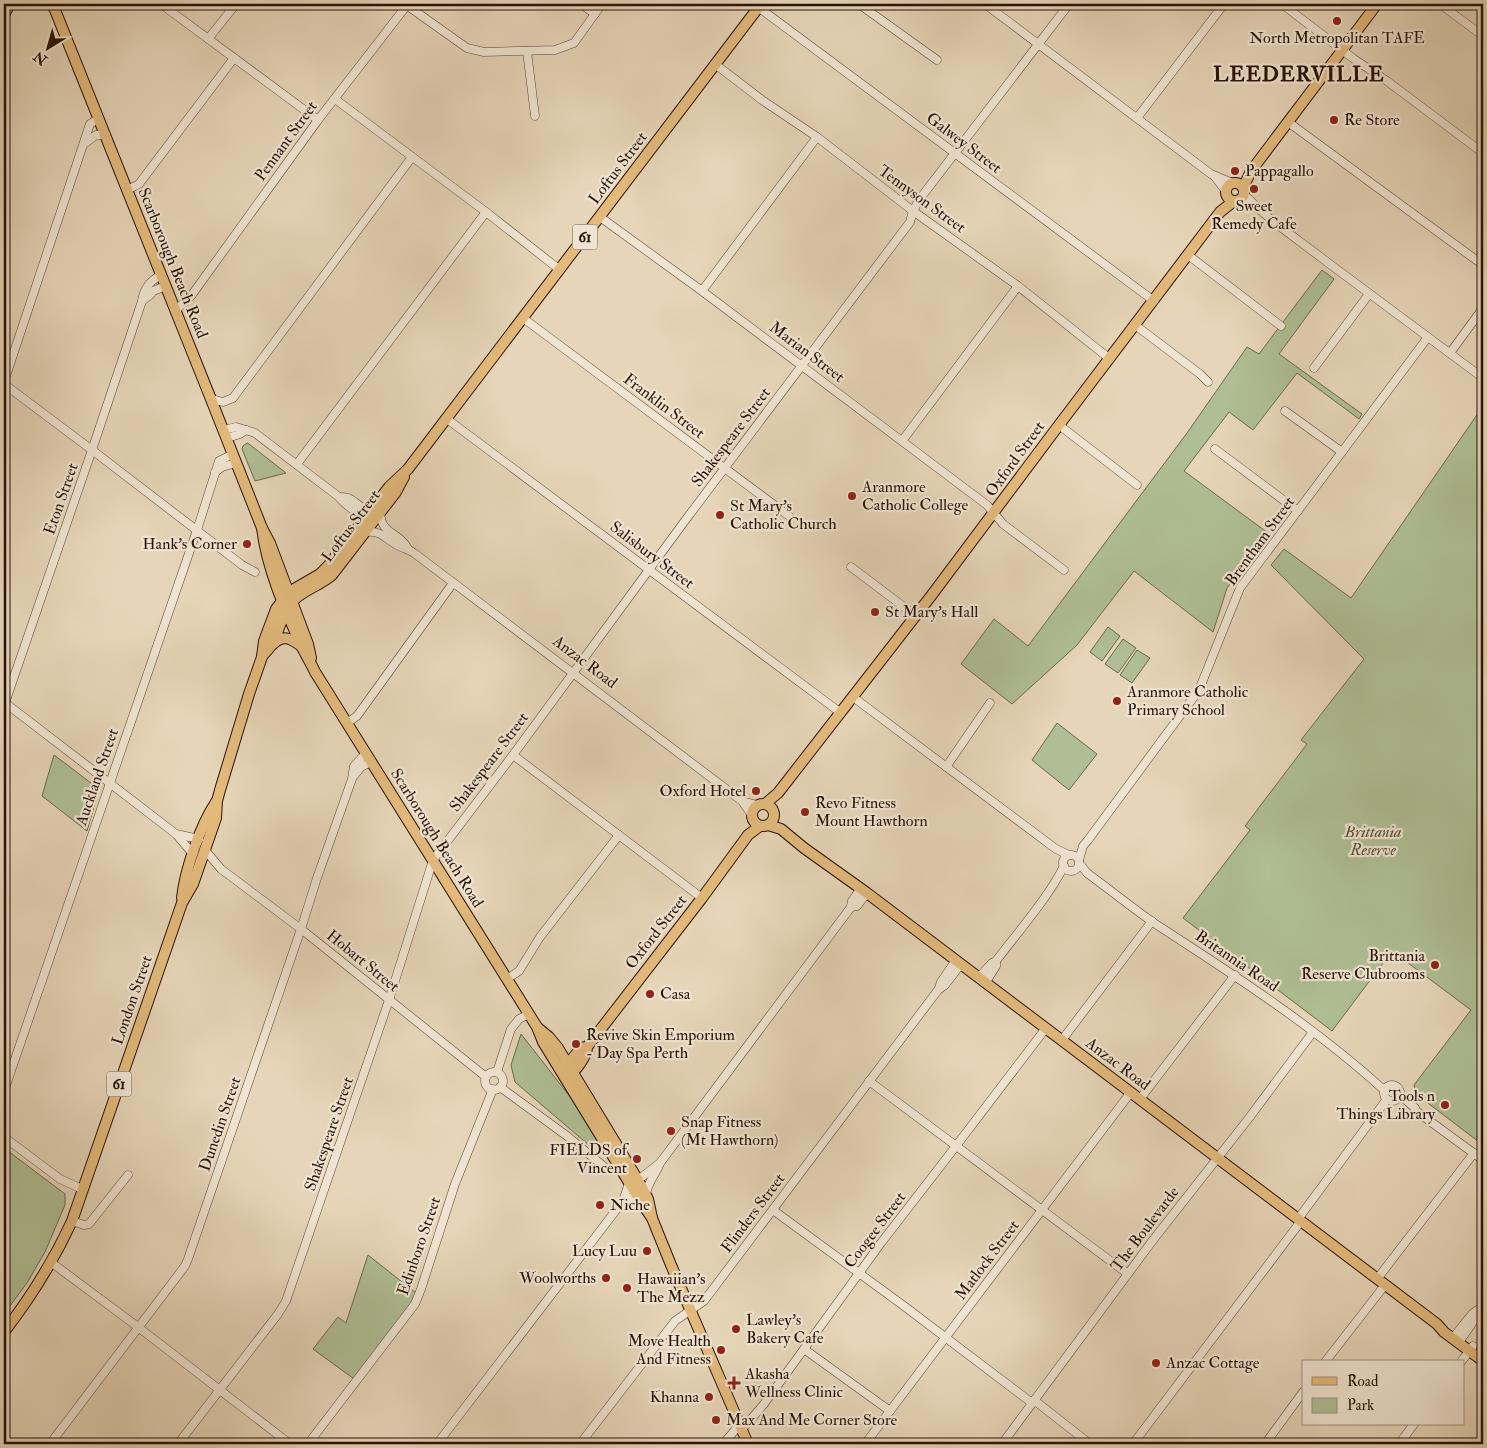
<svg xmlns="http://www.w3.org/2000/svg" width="1487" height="1448" font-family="'IM FELL Double Pica',serif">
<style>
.green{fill:#afbe94;stroke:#6c684e}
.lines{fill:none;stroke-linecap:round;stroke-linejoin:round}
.minor-casing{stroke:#584335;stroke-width:9}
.major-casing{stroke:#291209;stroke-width:12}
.highway-casing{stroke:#291209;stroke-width:13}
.minor{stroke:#efe4d1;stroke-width:8}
.major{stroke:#e3ba7c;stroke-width:10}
.highway{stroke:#e3ba7c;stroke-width:11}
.poi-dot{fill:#8f2418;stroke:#efe4d1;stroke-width:2}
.labels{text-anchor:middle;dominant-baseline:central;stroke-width:4.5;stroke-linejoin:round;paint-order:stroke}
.shield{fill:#efe4d1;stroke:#645145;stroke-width:1}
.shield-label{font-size:15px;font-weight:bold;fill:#291209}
.poi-label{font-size:16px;fill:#291209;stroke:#efe4d1;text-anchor:start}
.street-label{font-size:16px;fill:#291209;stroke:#efe4d1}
.park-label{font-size:16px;font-style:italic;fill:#584e3a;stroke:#efe4d1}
.district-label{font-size:21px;font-weight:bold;letter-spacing:1px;fill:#291209;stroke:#efe4d1}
</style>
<rect width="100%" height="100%" fill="#e6d5b8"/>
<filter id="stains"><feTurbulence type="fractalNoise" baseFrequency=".004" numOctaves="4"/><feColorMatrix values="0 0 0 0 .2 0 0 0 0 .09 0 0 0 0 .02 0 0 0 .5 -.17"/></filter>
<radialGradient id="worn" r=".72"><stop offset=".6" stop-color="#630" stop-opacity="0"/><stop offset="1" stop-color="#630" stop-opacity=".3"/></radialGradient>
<g class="green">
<polygon points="1322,270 1334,279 1279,354 1362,414 1359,419 1297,373 1253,430 1229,412 1184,471 1268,533 1227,588 1213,632 1134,571 1077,645 1012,704 961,664 994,619 1028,646 1187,433 1247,347 1259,354"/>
<polygon points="1483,406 1483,1145 1416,1094 1414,1085 1471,1010 1392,951 1332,1031 1183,918 1250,830 1245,826 1307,744 1301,740 1364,659 1271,565 1284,549 1351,598"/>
<polygon points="247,443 249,444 286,473 255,481 242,449 243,446"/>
<polygon points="1108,627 1120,636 1102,661 1090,652"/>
<polygon points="1123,639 1136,648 1118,673 1105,664"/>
<polygon points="1137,650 1150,658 1132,683 1120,675"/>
<polygon points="1057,723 1097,754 1069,790 1032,760"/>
<polygon points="54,755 99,789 87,831 42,796"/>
<polygon points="521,1034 571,1098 599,1142 591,1147 515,1082 511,1065"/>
<polygon points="4,1148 65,1194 65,1205 45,1252 27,1283 4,1314"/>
<polygon points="368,1255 416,1293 414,1300 354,1379 313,1349 338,1317 346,1323"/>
</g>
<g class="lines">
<defs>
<g id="minor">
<polyline points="161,4 318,120"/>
<polyline points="405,4 467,48 484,52 555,50 574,43 602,4"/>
<polyline points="581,4 595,14"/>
<polyline points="859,4 937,60"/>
<polyline points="985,4 1211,174 1232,183"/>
<polyline points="1282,4 1354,59 1387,81 1483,153"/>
<polyline points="1440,4 1483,36"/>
<polyline points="758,7 1154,301"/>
<polyline points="208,39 236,4"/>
<polyline points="527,51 535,116"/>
<polyline points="715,64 762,100 817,137 913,211 1018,286 1110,359"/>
<polyline points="335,99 486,212 560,270"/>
<polyline points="1137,118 1224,4"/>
<polyline points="1288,122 1483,265"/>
<polyline points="84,144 96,135 106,135"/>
<polyline points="1215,177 1226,191"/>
<polyline points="127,190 139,184 234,58"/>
<path d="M 1244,194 C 1267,219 1296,238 1323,259 C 1376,299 1430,338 1483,378"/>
<polyline points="1237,201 1256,208"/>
<polyline points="600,217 702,291 987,505 1003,524 1064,570"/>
<polyline points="1188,255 1281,326"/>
<polyline points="702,291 817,137"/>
<polyline points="142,301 150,295 153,291 166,286"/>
<polyline points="176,310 191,296 318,120 407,5"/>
<polyline points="523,318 789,516"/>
<polyline points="1135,325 1200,374 1208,382"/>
<polyline points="1450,353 1483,308"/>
<polyline points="1314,368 1369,294"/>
<polyline points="4,382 90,124 99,118"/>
<polyline points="4,384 92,450 242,565 255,572"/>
<polyline points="212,399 223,402 233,398 412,157"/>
<polyline points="1285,411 1342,452"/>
<polyline points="447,419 841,713"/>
<polyline points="1059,425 1137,485"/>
<path d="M 224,430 L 236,427 L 255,433 L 339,497 C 348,509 361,510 360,526"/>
<polyline points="227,438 240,434 246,430"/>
<polyline points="902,441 1018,286"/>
<polyline points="1215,449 1298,511"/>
<polyline points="297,464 486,212"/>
<polyline points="215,472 222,467 236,463"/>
<path d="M 339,497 C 342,497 345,497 348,498 C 360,503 359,511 374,507"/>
<path d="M 380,513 C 382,536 399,531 408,549"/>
<path d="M 366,532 C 382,530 386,540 399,546 C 404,549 409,549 414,553 L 742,801 L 751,814"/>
<polyline points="851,567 916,616"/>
<polyline points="853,697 1056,849 1069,855"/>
<polyline points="4,702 176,834 193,854"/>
<path d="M 4,706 L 92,450 L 142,301 C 144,288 150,281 161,275"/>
<polyline points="347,723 357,716 453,583"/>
<polyline points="513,755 702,898"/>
<polyline points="946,767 990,703"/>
<polyline points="353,777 361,767 371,762"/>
<polyline points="742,801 757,805"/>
<polyline points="176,834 199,839"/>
<polyline points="205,850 221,869 301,929 486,1077"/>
<circle cx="1071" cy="863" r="8"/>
<polyline points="1079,860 1083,846 1088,840 1199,690 1240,588 1428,337"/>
<path d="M 1079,863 L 1087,873 C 1109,889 1131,907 1154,923 C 1234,975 1315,1027 1385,1091"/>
<polyline points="851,907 857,906 867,893"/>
<path d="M 979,977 L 992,963 L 996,961 C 1018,932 1048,898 1064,866"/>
<polyline points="507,979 519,971 540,937 619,835"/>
<polyline points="986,982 996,966 996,961"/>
<polyline points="939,988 941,982 956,960"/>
<polyline points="1062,1040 1152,921"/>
<polyline points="497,1072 511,1029 519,1019 529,1014"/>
<circle cx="494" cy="1081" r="9"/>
<polyline points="869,1081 1128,1274"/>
<circle cx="1392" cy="1093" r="8"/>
<polyline points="500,1087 567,1136 607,1169"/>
<polyline points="4,1091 197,530 219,461 233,454"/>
<polyline points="1400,1095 1415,1108 1416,1111 1483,1160"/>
<polyline points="1140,1099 1235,975"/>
<polyline points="4,1137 60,1179 82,1189"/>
<path d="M 646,1196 C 646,1184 656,1175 660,1163 L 851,907 L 852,901 L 861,888"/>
<polyline points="623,1201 637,1195 636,1188 638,1180 660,1163"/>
<polyline points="773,1210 904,1306 1032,1403"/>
<polyline points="1298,1219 1387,1099"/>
<polyline points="72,1221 84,1225 89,1224 128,1175"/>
<polyline points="52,1263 138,1327 290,1444"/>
<polyline points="1377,1279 1474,1153"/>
<polyline points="1456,1334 1473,1313 1479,1309"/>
<polyline points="1462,1338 1477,1316 1483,1304"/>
<polyline points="804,1349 890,1411"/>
<polyline points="1325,1362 1385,1285"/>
<polyline points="1461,1362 1473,1346"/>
<polyline points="1034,1400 1090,1444"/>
<polyline points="50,1444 185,1266 188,1259 301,929 317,878 352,779 354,766 366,753"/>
<polyline points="178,1444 278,1314 286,1301 389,1000 433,860 513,755 684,522 910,222 913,211 919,200 1069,4"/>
<polyline points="308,1444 415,1304 421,1289 455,1184 493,1089"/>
<polyline points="437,1444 623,1201 629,1183"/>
<polyline points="580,1444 675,1321 704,1301 938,990 945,985 961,964"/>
<polyline points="723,1444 736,1429 746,1425 764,1404 881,1243 956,1146 1046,1028"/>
<polyline points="865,1444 1131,1092"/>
<polyline points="1002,1444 1153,1240 1249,1118 1313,1032"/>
<polyline points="1133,1444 1301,1221"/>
<polyline points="1265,1444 1303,1392"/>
<polyline points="1399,1444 1414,1424"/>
</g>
<g id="major">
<path d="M 51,4 L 55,10 C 124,183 194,355 262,528 L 270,543 L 308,644 L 311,658"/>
<circle cx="1235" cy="192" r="9"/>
<polyline points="1243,188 1251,171 1377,4"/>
<path d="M 262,528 C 267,569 284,607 301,645 C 305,654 311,663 315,672 L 537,1027 L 543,1042 L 641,1202 L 652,1218"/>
<path d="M 272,645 C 283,634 290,638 301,646"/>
<path d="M 262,656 C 265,653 268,650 270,647 C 280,633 280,615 293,601 C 301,591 321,585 332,575 L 396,492 L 404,477"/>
<circle cx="763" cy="815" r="11"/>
<polyline points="765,804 778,793 931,596 1059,425 1220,212 1234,201"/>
<polyline points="768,825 781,829 804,848 867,893 1437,1324 1444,1332 1483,1361"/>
<path d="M 182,898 C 185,870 200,826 216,802"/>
<polyline points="538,1028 549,1037 558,1048 638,1180 648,1199 652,1218 671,1265 748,1444"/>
<polyline points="562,1068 567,1065 581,1048 587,1047"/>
<path d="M 568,1076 C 576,1071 587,1056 587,1047 L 702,898 L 748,835 L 760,826"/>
<path d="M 4,1332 C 31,1297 53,1262 72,1221 L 182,903 L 193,884 L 216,818 L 217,801 L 220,790 L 249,694 L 262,657 L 264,641 L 276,609 L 289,592 L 320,574 L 329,565 L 389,487 L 408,469 L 761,4"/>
</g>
<polyline id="highway" points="4,14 9,4"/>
</defs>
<use href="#minor" class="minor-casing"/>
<use href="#major" class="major-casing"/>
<use href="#highway" class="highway-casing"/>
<use href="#minor" class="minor"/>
<use href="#major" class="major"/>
<use href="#highway" class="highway"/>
</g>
<g class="poi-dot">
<circle cx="1337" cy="21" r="5"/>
<circle cx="1334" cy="120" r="5"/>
<circle cx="1235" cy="171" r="5"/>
<circle cx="1254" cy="189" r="5"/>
<circle cx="852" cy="496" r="5"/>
<circle cx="720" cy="515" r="5"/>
<circle cx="247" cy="544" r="5"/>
<circle cx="875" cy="612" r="5"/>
<circle cx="1117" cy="701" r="5"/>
<circle cx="756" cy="791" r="5"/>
<circle cx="805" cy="812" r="5"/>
<circle cx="1435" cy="965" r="5"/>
<circle cx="650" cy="994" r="5"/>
<circle cx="576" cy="1044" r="5"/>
<circle cx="1445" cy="1105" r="5"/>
<circle cx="671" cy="1131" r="5"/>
<circle cx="637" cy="1159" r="5"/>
<circle cx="600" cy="1205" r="5"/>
<circle cx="647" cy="1251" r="5"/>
<circle cx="606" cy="1278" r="5"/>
<circle cx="627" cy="1288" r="5"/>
<circle cx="736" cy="1329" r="5"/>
<circle cx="721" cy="1350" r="5"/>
<circle cx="1156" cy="1363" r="5"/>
<path d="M731.5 1375.5h5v5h5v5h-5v5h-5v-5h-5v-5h5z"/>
<circle cx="709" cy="1397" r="5"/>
<circle cx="716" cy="1420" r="5"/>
</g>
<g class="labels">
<g class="shield">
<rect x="572.5" y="224.5" width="25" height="25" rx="4"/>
<rect x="106.5" y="1071.5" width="25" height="25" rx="4"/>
</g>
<g class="shield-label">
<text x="585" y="237">61</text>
<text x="119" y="1084">61</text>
</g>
<g class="poi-label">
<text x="1337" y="38" text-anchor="middle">North Metropolitan TAFE</text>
<text x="1344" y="120">Re Store</text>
<text x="1245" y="171">Pappagallo</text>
<text x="1254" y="206" text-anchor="middle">Sweet<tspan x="1254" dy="18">Remedy Cafe</tspan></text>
<text x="862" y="487">Aranmore<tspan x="862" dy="18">Catholic College</tspan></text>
<text x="730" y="506">St Mary's<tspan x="730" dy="18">Catholic Church</tspan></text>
<text x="237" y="544" text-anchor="end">Hank's Corner</text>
<text x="885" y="612">St Mary's Hall</text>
<text x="1127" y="692">Aranmore Catholic<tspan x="1127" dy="18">Primary School</tspan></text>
<text x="746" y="791" text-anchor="end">Oxford Hotel</text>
<text x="815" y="803">Revo Fitness<tspan x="815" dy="18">Mount Hawthorn</tspan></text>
<text x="1425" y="956" text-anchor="end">Brittania<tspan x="1425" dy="18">Reserve Clubrooms</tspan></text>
<text x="660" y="994">Casa</text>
<text x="586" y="1035">Revive Skin Emporium<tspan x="586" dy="18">- Day Spa Perth</tspan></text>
<text x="1435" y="1096" text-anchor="end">Tools n<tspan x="1435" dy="18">Things Library</tspan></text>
<text x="681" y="1122">Snap Fitness<tspan x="681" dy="18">(Mt Hawthorn)</tspan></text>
<text x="627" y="1150" text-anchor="end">FIELDS of<tspan x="627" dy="18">Vincent</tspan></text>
<text x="610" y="1205">Niche</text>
<text x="637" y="1251" text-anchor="end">Lucy Luu</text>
<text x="596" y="1278" text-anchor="end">Woolworths</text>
<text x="637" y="1279">Hawaiian's<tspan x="637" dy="18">The Mezz</tspan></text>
<text x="746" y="1320">Lawley's<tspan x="746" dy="18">Bakery Cafe</tspan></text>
<text x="711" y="1341" text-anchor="end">Move Health<tspan x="711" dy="18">And Fitness</tspan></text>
<text x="1166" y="1363">Anzac Cottage</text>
<text x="745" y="1374">Akasha<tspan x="745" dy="18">Wellness Clinic</tspan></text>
<text x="699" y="1397" text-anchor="end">Khanna</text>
<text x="726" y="1420">Max And Me Corner Store</text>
</g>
<g class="street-label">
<text transform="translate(286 141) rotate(-54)">Pennant Street</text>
<text transform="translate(964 143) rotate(37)">Galwey Street</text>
<text transform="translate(618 168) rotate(-53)">Loftus Street</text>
<text transform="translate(922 199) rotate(36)">Tennyson Street</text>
<text transform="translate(173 263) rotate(68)">Scarborough Beach Road</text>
<text transform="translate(807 352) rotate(37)">Marian Street</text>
<text transform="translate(664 406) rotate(37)">Franklin Street</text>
<text transform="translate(731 437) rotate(-53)">Shakespeare Street</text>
<text transform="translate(1015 459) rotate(-54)">Oxford Street</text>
<text transform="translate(61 499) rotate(-71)">Eton Street</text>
<text transform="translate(351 526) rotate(-53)">Loftus Street</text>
<text transform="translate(1260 541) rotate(-54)">Brentham Street</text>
<text transform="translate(652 555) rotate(37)">Salisbury Street</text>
<text transform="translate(585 662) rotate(37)">Anzac Road</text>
<text transform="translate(489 762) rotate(-53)">Shakespeare Street</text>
<text transform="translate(97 777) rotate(-71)">Auckland Street</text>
<text transform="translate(437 838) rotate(58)">Scarborough Beach Road</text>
<text transform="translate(656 932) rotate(-52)">Oxford Street</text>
<text transform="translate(363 961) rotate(39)">Hobart Street</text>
<text transform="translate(1237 961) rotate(34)">Britannia Road</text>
<text transform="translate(132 1000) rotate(-71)">London Street</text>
<text transform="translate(1118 1064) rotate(37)">Anzac Road</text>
<text transform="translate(220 1124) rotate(-71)">Dunedin Street</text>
<text transform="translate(329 1134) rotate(-71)">Shakespeare Street</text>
<text transform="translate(753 1213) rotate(-53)">Flinders Street</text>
<text transform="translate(1145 1229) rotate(-53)">The Boulevarde</text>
<text transform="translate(875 1230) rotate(-53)">Coogee Street</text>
<text transform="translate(419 1246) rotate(-71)">Edinboro Street</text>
<text transform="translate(987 1260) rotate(-53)">Matlock Street</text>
</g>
<g class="park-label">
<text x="1373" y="832">Brittania<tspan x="1373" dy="18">Reserve</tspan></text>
</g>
<g class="district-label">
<text x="1299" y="74">LEEDERVILLE</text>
</g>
</g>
<rect width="1487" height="1448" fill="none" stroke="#e6d5b8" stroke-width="20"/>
<rect x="5" y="5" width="1477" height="1438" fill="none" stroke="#291209" stroke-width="2.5"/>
<rect x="10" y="10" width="1467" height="1428" fill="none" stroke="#291209"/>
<rect x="1302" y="1360" width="162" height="65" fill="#efe4d1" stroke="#a09081"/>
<rect x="1312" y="1377" width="25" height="8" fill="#e3ba7c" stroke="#a09081"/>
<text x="1347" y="1386" font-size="15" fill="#291209">Road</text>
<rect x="1312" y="1398" width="25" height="15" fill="#afbe94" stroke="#a09081"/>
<text x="1347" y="1410" font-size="15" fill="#291209">Park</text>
<g transform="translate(48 48) rotate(217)" stroke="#efe4d1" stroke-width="4" paint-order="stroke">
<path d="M0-4L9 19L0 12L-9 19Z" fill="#291209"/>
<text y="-8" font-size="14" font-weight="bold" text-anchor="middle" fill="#291209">N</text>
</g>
<rect width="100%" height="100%" filter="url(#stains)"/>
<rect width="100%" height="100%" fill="url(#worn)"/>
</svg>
